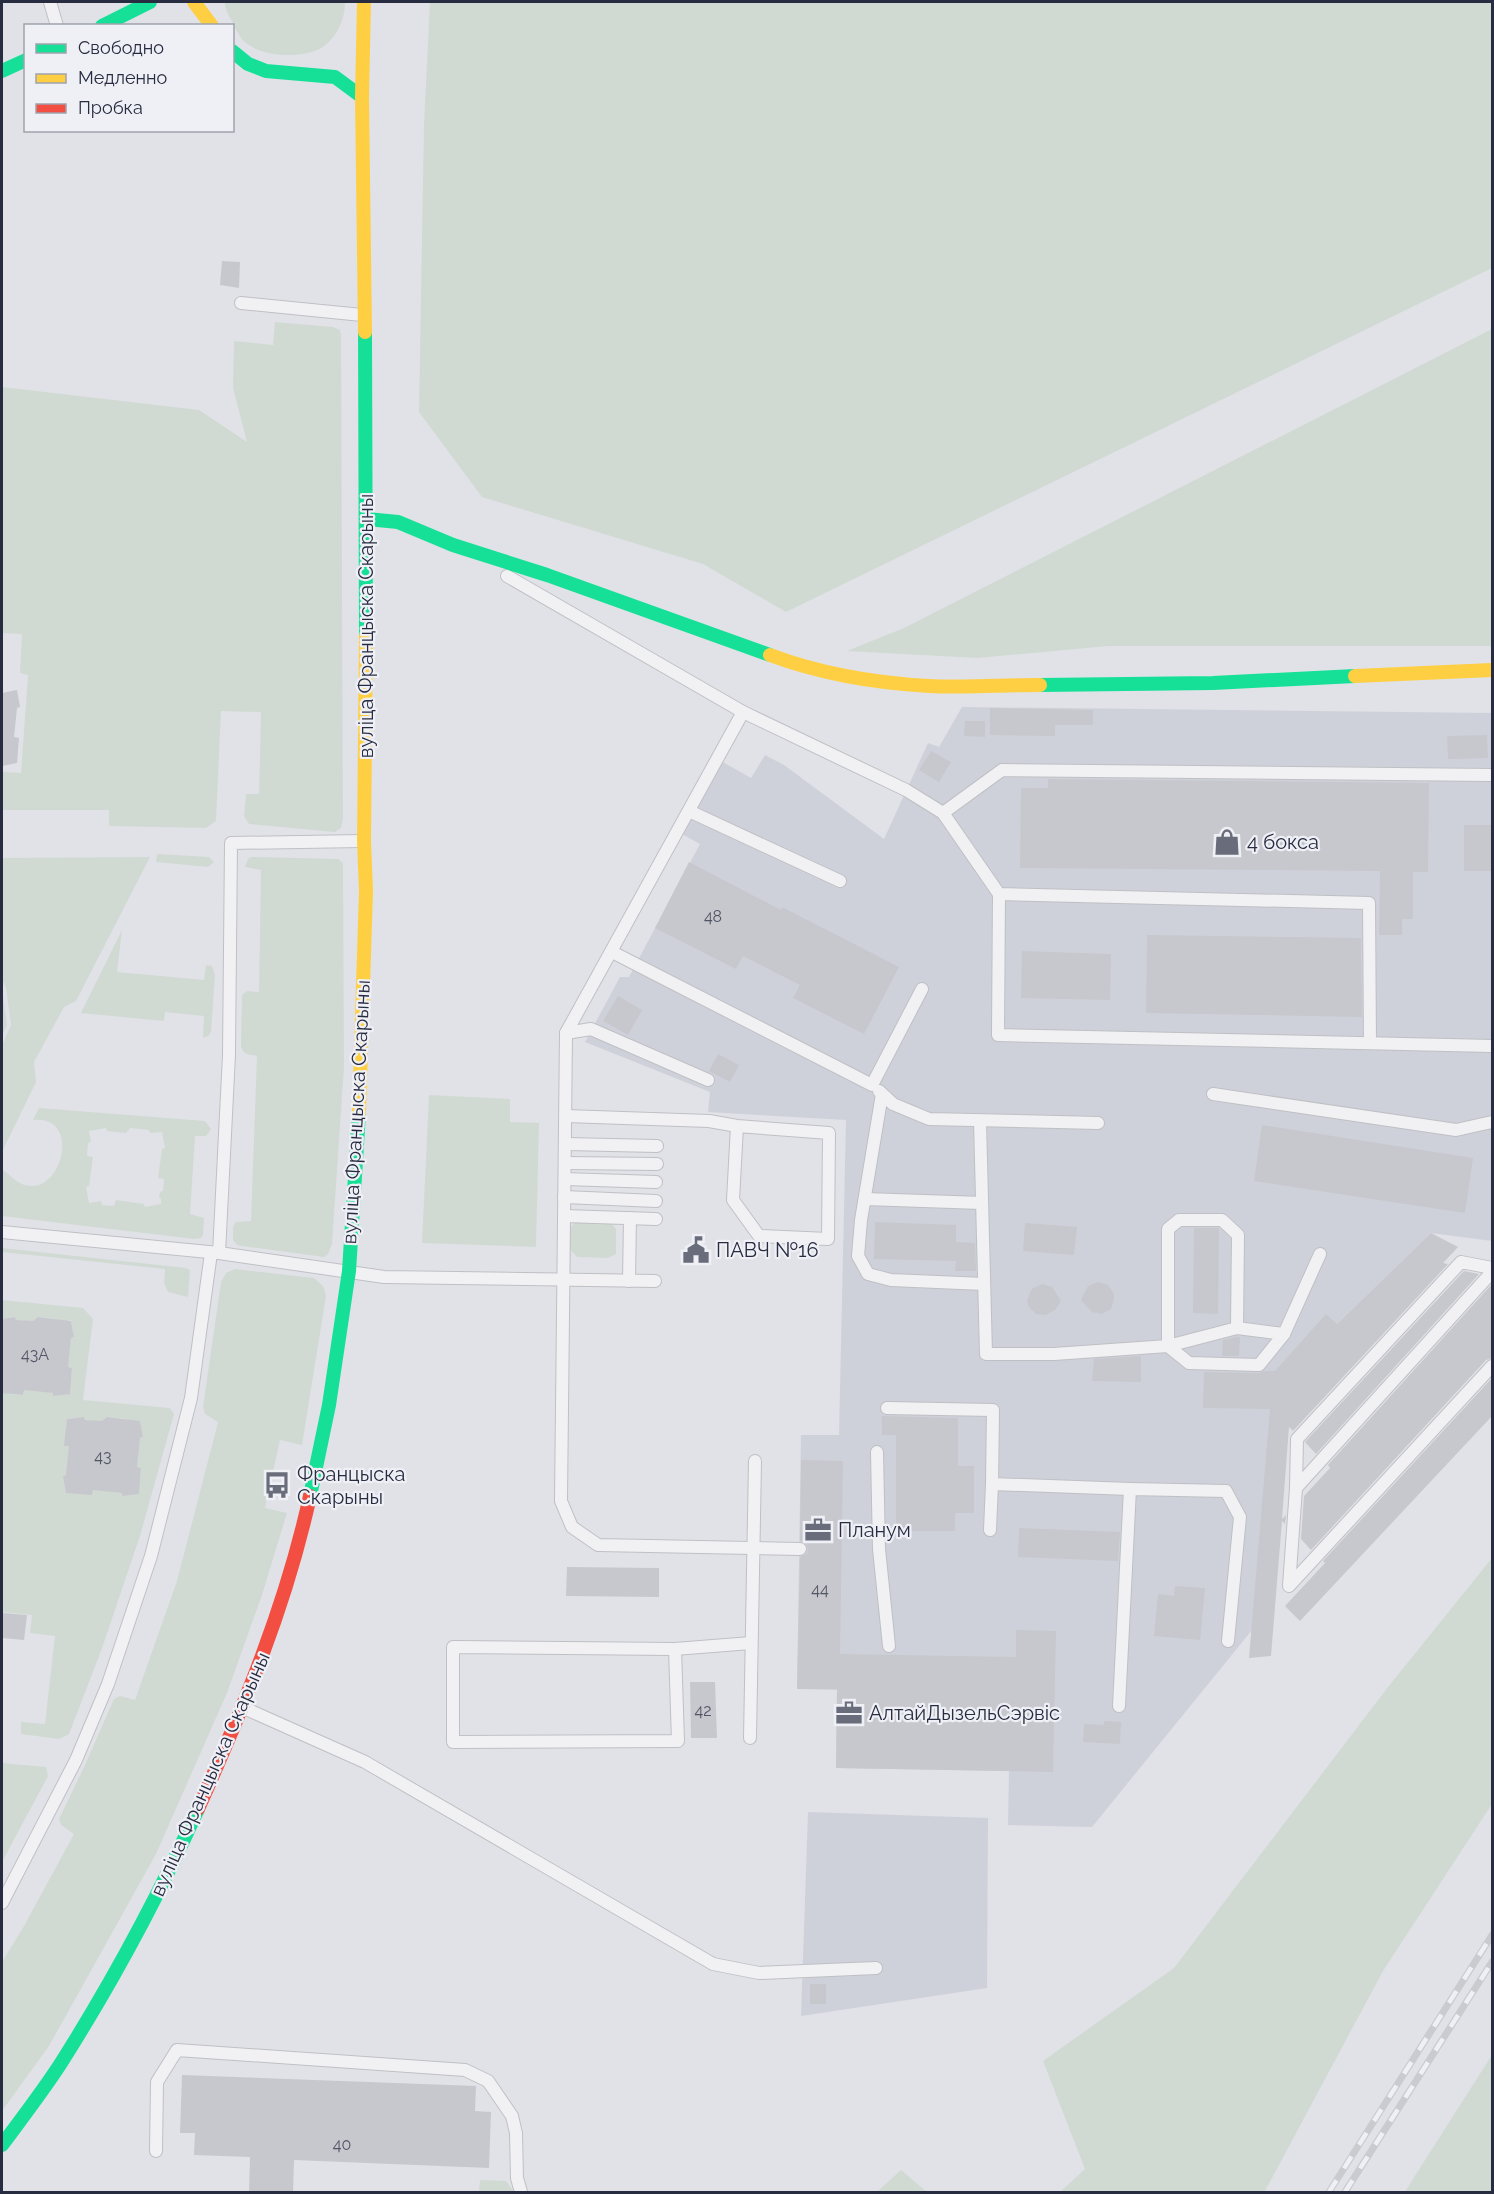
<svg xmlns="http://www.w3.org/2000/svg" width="1494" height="2194" font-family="Raleway,sans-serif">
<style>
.built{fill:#cfd1da}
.green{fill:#d0dad2;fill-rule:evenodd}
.building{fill:#c7c8cd}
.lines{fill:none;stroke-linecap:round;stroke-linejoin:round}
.lane-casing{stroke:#bfc0c5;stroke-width:14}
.lane{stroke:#f1f1f3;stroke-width:12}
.fast{stroke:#16e098;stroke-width:14}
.slow{stroke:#ffcf43;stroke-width:14}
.jam{stroke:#f24e42;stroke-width:14}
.rail-casing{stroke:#cacbcf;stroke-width:7}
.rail{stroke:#eff0f6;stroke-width:4.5;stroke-dasharray:14;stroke-linecap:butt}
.labels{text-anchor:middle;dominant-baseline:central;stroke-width:4.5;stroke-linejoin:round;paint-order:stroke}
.number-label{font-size:16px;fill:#525565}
.street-label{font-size:20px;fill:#282c40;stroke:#eff0f6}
.poi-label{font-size:20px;fill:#282c40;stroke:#eff0f6;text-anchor:start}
</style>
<rect width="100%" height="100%" fill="#e1e2e7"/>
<g class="built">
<polygon points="962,707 1492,713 1492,1241 1431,1233 1337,1324 1282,1386 1252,1630 1092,1827 1008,1825 1009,1771 836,1768 837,1690 797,1689 801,1435 839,1435 846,1120 708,1112 710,1092 585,1042 620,977 629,977 700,844 682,834 721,761 751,778 765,755 784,765 884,839 928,743 939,747"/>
<polygon points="808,1812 988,1818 987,1988 801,2016"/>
</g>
<g class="green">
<path d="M 225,2 L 345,2 C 345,19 338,35 324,46 C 305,60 258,58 242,39 C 238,34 235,28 233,23 C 229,16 225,10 225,2 Z"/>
<polygon points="430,2 1492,2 1492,268 786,612 703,564 482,497 419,412 424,124"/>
<polygon points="275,322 333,327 340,330 341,336 343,819 341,828 335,832 249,824 244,816 246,794 259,794 261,712 221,711 216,821 206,828 109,826 109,810 2,810 2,772 21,773 28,675 20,673 22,634 2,633 2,387 199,410 247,442 233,388 234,341 273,345"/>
<polygon points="1492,329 1492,646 1108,646 977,658 847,651 904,628"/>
<polygon points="157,854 209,857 214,862 208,867 156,862"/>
<polygon points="150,857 76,1001 64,1007 34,1062 36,1082 2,1152 2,1045 11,1025 6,988 2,979 2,858"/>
<path d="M 251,857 L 338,859 L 343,863 L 344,1067 L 332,1244 L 328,1254 L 324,1257 L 242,1246 L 237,1245 L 233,1240 L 233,1227 L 236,1222 L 251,1221 L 257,1056 C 250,1054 243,1056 241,1046 L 242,995 L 247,991 L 259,992 L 261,870 L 245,867 L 248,859 Z"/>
<polygon points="122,930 117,972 204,980 206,965 212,966 215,975 211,1032 208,1036 203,1038 204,1016 165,1012 164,1021 81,1013"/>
<polygon points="2,988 7,1025 2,1036"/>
<polygon points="429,1095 510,1099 510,1122 539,1123 536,1247 422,1243"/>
<path d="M 39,1108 L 205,1121 L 211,1129 L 206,1136 L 195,1136 L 190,1214 L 204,1218 L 203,1235 L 201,1238 L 194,1239 L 2,1216 L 3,1170 C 9,1174 16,1182 22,1184 C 62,1200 83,1114 33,1120 ZM 106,1128 L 107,1131 L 126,1133 L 130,1128 L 149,1130 L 150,1133 L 162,1132 L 165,1148 L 162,1149 L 158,1178 L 164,1179 L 163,1191 L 160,1192 L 159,1198 L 161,1198 L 161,1204 L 145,1207 L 144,1204 L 116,1200 L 114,1206 L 102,1205 L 101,1201 L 89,1203 L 86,1187 L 89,1186 L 93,1157 L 87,1156 L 88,1143 L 91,1142 L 89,1131 Z"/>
<polygon points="575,1222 611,1223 616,1229 616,1254 608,1258 577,1257 570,1249 571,1227"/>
<polygon points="2,1248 186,1268 190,1270 188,1297 168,1292 164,1283 165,1269 2,1252"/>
<polygon points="235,1269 314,1278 323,1286 326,1296 302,1445 280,1440 265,1508 287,1513 262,1595 227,1693 156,1854 49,2046 2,2111 2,1962 24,1926 74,1834 61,1825 59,1819 84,1767 114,1699 120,1696 135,1700 177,1581 218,1422 205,1414 203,1407 221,1282 226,1273"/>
<path d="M 2,1300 L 83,1308 L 93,1319 L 83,1400 L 170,1408 L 174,1414 L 140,1536 L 101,1651 L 69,1734 L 59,1739 L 21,1734 L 21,1722 L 45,1724 L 55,1636 L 30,1633 L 32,1615 L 2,1612 L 2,1392 L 9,1391 L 10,1394 L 23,1395 L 24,1389 L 53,1393 L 54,1396 L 70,1393 L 68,1381 L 71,1380 L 72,1368 L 66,1367 L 71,1338 L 74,1337 L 71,1320 L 59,1322 L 58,1319 L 38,1317 L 35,1322 L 16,1320 L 15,1317 L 2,1319 ZM 84,1417 L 85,1420 L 103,1422 L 107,1417 L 127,1419 L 128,1422 L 140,1421 L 143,1437 L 140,1438 L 135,1467 L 141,1468 L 139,1493 L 122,1496 L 122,1493 L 93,1489 L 92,1495 L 63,1476 L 66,1475 L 71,1446 L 65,1446 L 67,1419 Z"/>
<polygon points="1492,1558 1492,1804 1383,1971 1265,2191 1264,2192 1060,2192 1085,2169 1043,2061 1174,1968 1388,1687"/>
<polygon points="2,1763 46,1767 48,1776 2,1862"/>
<polygon points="1492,2055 1492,2192 1405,2192 1411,2182"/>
<polygon points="901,2170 927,2192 877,2192"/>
<polygon points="480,2180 506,2181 514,2192 479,2192"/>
</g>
<g class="building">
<polygon points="222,261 240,262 239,288 220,285"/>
<polygon points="17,690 20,707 17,708 14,737 19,738 17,763 2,766 2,693"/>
<polygon points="990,708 1093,710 1093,725 1055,725 1055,736 990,735"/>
<polygon points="965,721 985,721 985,737 964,736"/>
<polygon points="1487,735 1488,758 1448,759 1447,736"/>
<polygon points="931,751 951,762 939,782 919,770"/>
<polygon points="1048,779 1429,783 1428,872 1413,872 1413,919 1402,919 1402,935 1379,935 1380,871 1020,868 1021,788 1048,788"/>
<polygon points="1464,825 1492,825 1491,871 1464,871"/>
<polygon points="689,862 781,910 782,907 899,967 864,1034 793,998 800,985 743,956 736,969 655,928"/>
<polygon points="1147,935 1361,938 1362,1017 1146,1013"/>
<polygon points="1022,951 1111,954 1110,1000 1021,998"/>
<polygon points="618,996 642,1010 628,1035 603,1021"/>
<polygon points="718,1054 739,1065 730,1082 709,1071"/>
<polygon points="1262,1125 1473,1158 1465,1213 1254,1181"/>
<polygon points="875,1222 956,1225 956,1242 975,1243 976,1271 955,1271 956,1261 874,1259"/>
<polygon points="1025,1223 1077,1227 1074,1255 1023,1251"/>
<polygon points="1194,1228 1219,1228 1218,1314 1193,1313"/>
<polygon points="1431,1233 1458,1247 1443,1263 1448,1264 1293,1431 1289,1427 1282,1519 1286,1515 1285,1524 1282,1521 1271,1656 1249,1658 1270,1409 1203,1408 1204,1372 1259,1373 1265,1371 1275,1371 1326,1314 1337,1324"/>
<polygon points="1464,1271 1479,1274 1316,1454 1305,1442"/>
<polygon points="1098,1282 1108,1285 1114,1294 1114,1299 1111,1309 1102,1314 1092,1312 1081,1300 1088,1286"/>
<polygon points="1043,1284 1052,1287 1061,1301 1055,1310 1046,1315 1036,1314 1029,1307 1027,1302 1030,1292 1033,1288"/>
<polygon points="1492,1284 1492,1358 1486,1360 1311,1550 1301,1539 1304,1496 1330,1468 1328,1465"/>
<polygon points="15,1317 16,1320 33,1321 38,1317 71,1321 74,1337 71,1338 68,1367 72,1368 70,1394 53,1396 53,1393 24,1390 23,1395 2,1393 2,1319"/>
<polygon points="1236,1337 1240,1337 1239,1356 1222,1356 1223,1340"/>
<polygon points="1141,1356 1141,1382 1092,1381 1094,1359"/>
<polygon points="1492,1378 1492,1416 1300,1621 1285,1606 1325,1563 1323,1561"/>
<polygon points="882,1416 958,1418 958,1466 974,1466 974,1513 955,1513 955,1531 896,1531 896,1435 882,1435"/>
<polygon points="84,1417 85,1420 102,1421 107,1417 140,1421 143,1437 140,1438 137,1467 141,1468 139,1494 122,1496 122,1493 93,1490 92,1495 66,1493 63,1476 66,1475 69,1446 64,1446 67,1419"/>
<polygon points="801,1460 843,1461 840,1654 1016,1657 1016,1630 1056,1631 1053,1772 836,1768 837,1689 797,1689 800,1557 807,1554 808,1549 805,1542 800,1541"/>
<polygon points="1019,1528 1120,1532 1118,1561 1018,1557"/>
<polygon points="567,1567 659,1568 659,1597 566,1596"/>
<polygon points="1175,1586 1205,1588 1200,1640 1154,1636 1158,1594 1174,1596"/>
<polygon points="2,1613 27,1615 24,1640 2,1638"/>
<polygon points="690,1682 715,1682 717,1738 691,1738"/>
<polygon points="1104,1721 1121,1722 1120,1744 1083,1742 1084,1724 1104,1725"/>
<rect x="810" y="1984" width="16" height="20"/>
<polygon points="182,2075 476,2086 475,2111 491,2112 489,2168 294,2160 293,2193 249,2193 250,2157 194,2155 195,2133 180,2133"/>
</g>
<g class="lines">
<defs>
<g id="lane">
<polyline points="50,2 57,26"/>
<polyline points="241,303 362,315"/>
<polyline points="507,576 743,712 906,790 943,813 999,894 1369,903 1370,1043"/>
<polyline points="743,712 566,1033 561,1501 572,1527 598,1545 800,1549"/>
<polyline points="689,811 840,881"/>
<polyline points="943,813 1002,770 1492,775"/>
<polyline points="999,894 998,1035 1492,1046"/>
<polyline points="612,952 872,1085 922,989"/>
<polyline points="566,1033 591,1029 708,1080"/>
<polyline points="879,1091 893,1104 929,1119 1098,1123"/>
<polyline points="882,1094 861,1220 858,1256 868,1274 891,1280 984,1284"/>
<polyline points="1213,1094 1456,1130 1492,1122"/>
<polyline points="566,1116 709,1121 737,1126 829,1133 828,1239 759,1236 733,1200 737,1126"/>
<polyline points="980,1121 986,1354 1054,1354 1168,1346 1237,1328 1284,1334 1320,1254"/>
<polyline points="566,1144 657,1146"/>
<polyline points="565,1163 657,1164"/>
<polyline points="565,1179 656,1182"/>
<polyline points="564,1197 656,1201"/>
<polyline points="865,1199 982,1203"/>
<polyline points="564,1216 656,1219"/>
<polyline points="2,1232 219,1253 384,1277 655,1281"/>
<polyline points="219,1253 229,1055 231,843 362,841"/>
<polyline points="1492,1268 1461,1262 1297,1439 1296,1488 1289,1586 1492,1366"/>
<polyline points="629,1281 630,1218"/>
<polyline points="1237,1328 1238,1235 1222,1220 1179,1220 1168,1229 1168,1346 1189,1363 1259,1365 1284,1334"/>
<polyline points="887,1408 993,1410 992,1484 1130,1489"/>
<polyline points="877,1452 879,1549 889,1646"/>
<polyline points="1296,1488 1492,1272"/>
<polyline points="990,1530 992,1484"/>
<polyline points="675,1649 678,1741 453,1742 453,1647 675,1649 751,1643"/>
<polyline points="1119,1706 1130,1489 1226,1491 1240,1517 1228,1641"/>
<polyline points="244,1708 365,1762 713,1964 759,1973 876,1968"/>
<polyline points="750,1738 755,1461"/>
<polyline points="2,1903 76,1760 108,1684 151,1556 191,1398 211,1253"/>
<polyline points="156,2151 157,2082 177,2050 465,2070 488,2081 512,2116 516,2133 517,2178 521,2192"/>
</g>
</defs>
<use href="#lane" class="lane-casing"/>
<use href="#lane" class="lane"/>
<g class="fast">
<polyline points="102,26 150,2"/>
<polyline points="232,51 248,64 266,71 335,77 362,97"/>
<polyline points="2,71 26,60"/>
<polyline points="365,332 366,636"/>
<polyline points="367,519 398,522 453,545 547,575 770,655"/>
<polyline points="1040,685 1213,683 1355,676"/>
<polyline points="310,1496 329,1405 349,1271 359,1113"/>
<path d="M 2,2145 C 22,2118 43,2091 61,2063 C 113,1981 158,1897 198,1809"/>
</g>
<g class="slow">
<polyline points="194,2 212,26"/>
<polyline points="364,2 362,97 365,332"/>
<path d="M 770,655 C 821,674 875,683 929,686 C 965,688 1003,685 1040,685"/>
<polyline points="1355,676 1492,670"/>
<polyline points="359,1113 366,891 364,841 366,636"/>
</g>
<path class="jam" d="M 198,1809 C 244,1706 286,1606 310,1496"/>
<defs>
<g id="rail">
<polyline points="1329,2192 1492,1935"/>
<polyline points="1345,2192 1492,1962"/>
</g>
</defs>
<use href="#rail" class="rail-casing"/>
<use href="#rail" class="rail"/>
</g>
<defs>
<symbol id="shop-bare" viewBox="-9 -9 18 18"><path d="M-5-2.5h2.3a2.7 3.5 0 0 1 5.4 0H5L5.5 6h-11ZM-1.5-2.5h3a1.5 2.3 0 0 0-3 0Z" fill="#696c7a" stroke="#eff0f6" stroke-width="2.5" paint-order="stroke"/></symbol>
<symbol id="civic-bare" viewBox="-9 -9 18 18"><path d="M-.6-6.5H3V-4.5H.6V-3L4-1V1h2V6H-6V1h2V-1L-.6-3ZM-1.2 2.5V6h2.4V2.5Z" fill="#696c7a" stroke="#eff0f6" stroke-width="2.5" paint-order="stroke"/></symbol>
<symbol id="bus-bare" viewBox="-9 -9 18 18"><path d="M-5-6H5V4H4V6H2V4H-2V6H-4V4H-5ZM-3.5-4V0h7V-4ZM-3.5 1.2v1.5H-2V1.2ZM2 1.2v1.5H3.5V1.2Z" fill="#696c7a" stroke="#eff0f6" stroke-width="2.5" paint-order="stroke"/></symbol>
<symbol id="office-bare" viewBox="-9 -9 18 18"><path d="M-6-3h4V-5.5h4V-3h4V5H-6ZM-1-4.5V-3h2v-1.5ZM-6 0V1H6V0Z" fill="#696c7a" stroke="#eff0f6" stroke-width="2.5" paint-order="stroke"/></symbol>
</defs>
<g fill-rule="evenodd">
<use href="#shop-bare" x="1208" y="823" width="38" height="38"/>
<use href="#civic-bare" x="677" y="1231" width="38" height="38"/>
<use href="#bus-bare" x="258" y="1466" width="38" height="38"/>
<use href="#office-bare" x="799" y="1511" width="38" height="38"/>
<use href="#office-bare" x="830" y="1694" width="38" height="38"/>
</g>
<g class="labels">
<g class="number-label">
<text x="713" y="916">48</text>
<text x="35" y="1354">43А</text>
<text x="103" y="1456">43</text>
<text x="820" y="1589">44</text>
<text x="703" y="1710">42</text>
<text x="342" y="2144">40</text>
</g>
<g class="street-label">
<text transform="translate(366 626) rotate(-90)">вуліца Францыска Скарыны</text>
<text transform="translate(356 1112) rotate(-87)">вуліца Францыска Скарыны</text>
<text transform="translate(210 1774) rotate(-66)">вуліца Францыска Скарыны</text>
</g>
<g class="poi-label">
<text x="1247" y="842">4 бокса</text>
<text x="716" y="1250">ПАВЧ №16</text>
<text x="297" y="1474">Францыска<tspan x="297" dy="23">Скарыны</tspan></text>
<text x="838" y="1530">Планум</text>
<text x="869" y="1713">АлтайДызельСэрвіс</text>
</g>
</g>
<rect width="1494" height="2194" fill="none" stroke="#282c40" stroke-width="6"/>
<rect x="24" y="24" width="210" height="108" fill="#eff0f6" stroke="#9fa2ad" stroke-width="1.5"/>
<rect x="36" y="44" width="30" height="9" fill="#16e098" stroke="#9fa2ad" stroke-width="1.5"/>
<text x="78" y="54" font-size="18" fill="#282c40">Свободно</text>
<rect x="36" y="74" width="30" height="9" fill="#ffcf43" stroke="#9fa2ad" stroke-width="1.5"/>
<text x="78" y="84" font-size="18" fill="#282c40">Медленно</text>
<rect x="36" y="104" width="30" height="9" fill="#f24e42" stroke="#9fa2ad" stroke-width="1.5"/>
<text x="78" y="114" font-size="18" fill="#282c40">Пробка</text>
</svg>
